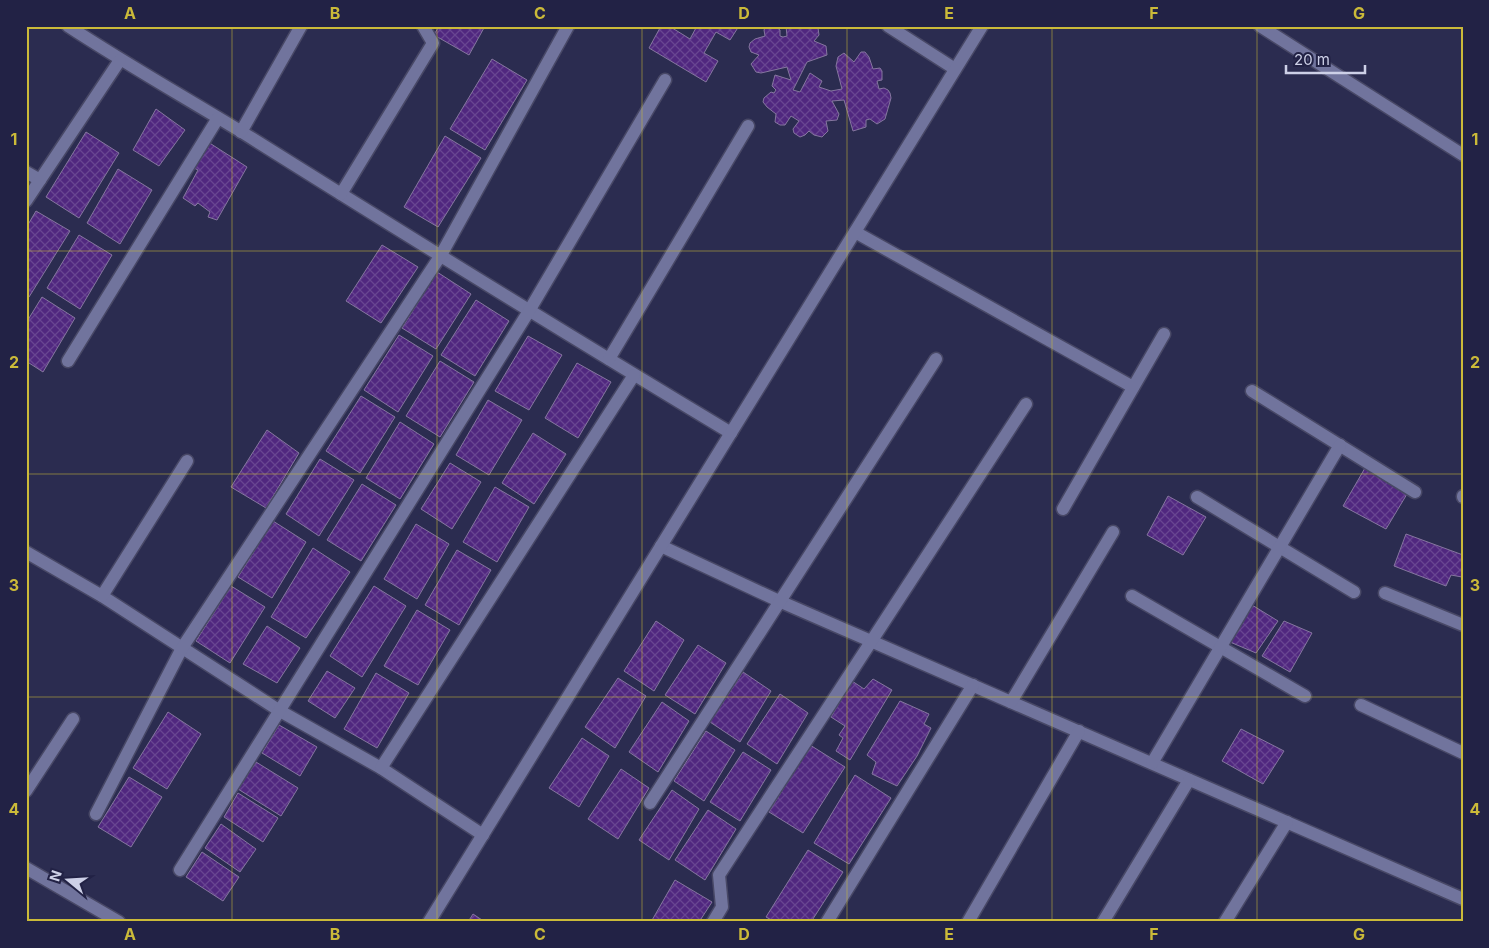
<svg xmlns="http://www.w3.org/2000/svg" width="1489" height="948" font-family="Inter,sans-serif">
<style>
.building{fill:url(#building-cross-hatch);stroke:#85769f}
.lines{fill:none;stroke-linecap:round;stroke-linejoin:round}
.street-casing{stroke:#484866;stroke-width:15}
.street{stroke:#71749d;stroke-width:12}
.grid{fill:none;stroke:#cbba39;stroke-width:1;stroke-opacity:0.55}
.neatline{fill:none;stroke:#cbba39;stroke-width:2}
.grid-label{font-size:16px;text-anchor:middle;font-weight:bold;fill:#cbba39}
</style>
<defs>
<pattern id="building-cross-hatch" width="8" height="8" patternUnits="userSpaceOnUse" patternTransform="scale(1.25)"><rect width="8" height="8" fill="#50277f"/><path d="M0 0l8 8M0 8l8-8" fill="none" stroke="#684591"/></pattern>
</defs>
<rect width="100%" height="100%" fill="#2b2c50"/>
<g class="building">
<polygon points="439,26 485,26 469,55 434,35"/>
<polygon points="661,26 669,26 690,39 697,26 739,26 730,40 716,32 704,53 718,61 706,82 649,48"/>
<polygon points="766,26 775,26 780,30 780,36 783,37 787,36 786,26 818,28 819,35 814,41 826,46 827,55 807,62 793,90 800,92 810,73 822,81 819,87 831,91 842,89 836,66 838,57 844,53 854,62 861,52 865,52 869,57 873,69 880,68 882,71 882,80 877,81 879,89 884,88 888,90 890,93 891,98 885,119 877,124 870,119 866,120 866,127 853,131 844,100 832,101 839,114 837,120 826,121 828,131 822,137 814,135 809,131 805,135 800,137 794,133 793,129 799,121 791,116 785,125 780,125 775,122 776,114 767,107 763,102 764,98 771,92 774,93 776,90 772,86 775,75 791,80 787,67 761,73 756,72 751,64 759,55 751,52 749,47 750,43 755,39 765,36 764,30"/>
<polygon points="492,59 527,80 485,150 450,129"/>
<polygon points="156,109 185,130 159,166 133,150"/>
<polygon points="86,132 119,153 79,218 46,197"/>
<polygon points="445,136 481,158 438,227 404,207"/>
<polygon points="208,142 247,167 217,220 208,217 210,212 198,203 195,206 183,198 198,170 194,168"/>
<polygon points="118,169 152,190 120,244 87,223"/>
<polygon points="36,211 70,231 29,297 26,295 26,228"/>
<polygon points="79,235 112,255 80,309 47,288"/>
<polygon points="382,245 418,267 381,323 346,301"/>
<polygon points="437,272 471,294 436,349 402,328"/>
<polygon points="42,297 75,318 43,372 26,361 26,323"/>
<polygon points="476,300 509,321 475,376 441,355"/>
<polygon points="399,335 433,356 398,412 364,390"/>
<polygon points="528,336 562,355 529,410 495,391"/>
<polygon points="440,361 474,382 440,437 406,416"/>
<polygon points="577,363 611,382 578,438 545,418"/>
<polygon points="361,396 395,417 360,473 326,451"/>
<polygon points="488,400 522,420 489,475 456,455"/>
<polygon points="400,422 434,444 400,499 366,478"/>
<polygon points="267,430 299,453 266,508 231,487"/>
<polygon points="533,433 566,454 534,504 502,483"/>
<polygon points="320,459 354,480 319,536 286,514"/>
<polygon points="450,463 481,482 452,529 421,509"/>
<polygon points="1365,468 1407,494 1386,529 1343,506"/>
<polygon points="362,484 396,505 361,561 327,540"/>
<polygon points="495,487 529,507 497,562 463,542"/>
<polygon points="1168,496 1206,517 1183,555 1147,535"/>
<polygon points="273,521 306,542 272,598 238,577"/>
<polygon points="416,524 449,544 417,599 384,579"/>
<polygon points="1406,534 1463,555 1462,577 1451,575 1446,586 1394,566"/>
<polygon points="313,548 350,572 306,638 271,617"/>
<polygon points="457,550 491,570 459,625 425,605"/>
<polygon points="231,586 265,607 230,663 196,641"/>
<polygon points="374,586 406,606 362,677 330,656"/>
<polygon points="1252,605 1278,621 1256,653 1230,642"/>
<polygon points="417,610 450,630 418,685 384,666"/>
<polygon points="656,621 684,640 654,691 624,671"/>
<polygon points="1284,621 1312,633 1290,672 1262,656"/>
<polygon points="267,626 300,648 277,683 243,664"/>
<polygon points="698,645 726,663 695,714 665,695"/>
<polygon points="327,671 355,688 335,718 308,701"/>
<polygon points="743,672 771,691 740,742 710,722"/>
<polygon points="376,673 409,693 377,748 344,729"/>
<polygon points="618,678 646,696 615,748 585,727"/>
<polygon points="873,679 892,690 850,760 836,751 843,738 839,735 845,726 831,717 852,681 864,689"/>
<polygon points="780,694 808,713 777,764 747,744"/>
<polygon points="900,701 929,714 924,724 931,728 917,756 897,786 872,774 876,762 867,755"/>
<polygon points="662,702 689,721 658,772 629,752"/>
<polygon points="168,712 201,734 167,789 133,768"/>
<polygon points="279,725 317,747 300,776 262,753"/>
<polygon points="1241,729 1284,751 1263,784 1222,761"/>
<polygon points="706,731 735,750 704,801 674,781"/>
<polygon points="582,738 609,756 579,807 549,788"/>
<polygon points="810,745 845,767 803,833 769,812"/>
<polygon points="743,752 771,770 740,821 710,802"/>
<polygon points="256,762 298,788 281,816 238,789"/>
<polygon points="621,769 649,788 618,839 588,819"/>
<polygon points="855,775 891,798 849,864 814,843"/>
<polygon points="129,777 162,797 131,847 98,827"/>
<polygon points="672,790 699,809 669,860 639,840"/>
<polygon points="238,793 278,818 263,842 224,817"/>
<polygon points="708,810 736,829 705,880 675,860"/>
<polygon points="221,824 256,849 240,872 205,848"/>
<polygon points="808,850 843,872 811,922 775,922 766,917"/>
<polygon points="202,852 239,877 223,901 186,877"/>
<polygon points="675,880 712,902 699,922 651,922"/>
<polygon points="473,914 485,922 468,922"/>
</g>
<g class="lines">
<defs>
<g id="street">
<path d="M 68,26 C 126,64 186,98 245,134 C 406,235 568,335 731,433"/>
<polyline points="888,26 955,69"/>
<polyline points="1260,26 1463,155"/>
<polyline points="241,132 301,26"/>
<polyline points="26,172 40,180"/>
<polyline points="341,194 433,43 423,26"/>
<polyline points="26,201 120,60"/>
<polyline points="855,232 1133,387"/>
<polyline points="609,359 748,126"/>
<polyline points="68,361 218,118"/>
<polyline points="1252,391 1415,492"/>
<polyline points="1463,496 1463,497"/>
<polyline points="1197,497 1354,592"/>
<polyline points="1063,509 1164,334"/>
<polyline points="661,546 779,601 1463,899"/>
<polyline points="26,552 102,596 280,711 381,768 483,835"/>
<polyline points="1385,593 1463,625"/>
<polyline points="102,596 187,461"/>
<polyline points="1132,596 1305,696"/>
<polyline points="1011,702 1113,532"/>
<polyline points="1361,705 1463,753"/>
<polyline points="1152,763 1340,445"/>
<polyline points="381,768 634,375"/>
<polyline points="26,791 73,719"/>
<polyline points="650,803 936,359"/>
<polyline points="96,814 182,648 441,255 568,26"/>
<polyline points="26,868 119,922"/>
<polyline points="180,870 529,311 665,80"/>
<polyline points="429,922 982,26"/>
<polyline points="713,922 722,907 719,875 1026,404"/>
<polyline points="827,922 973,685"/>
<polyline points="968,922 1079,731"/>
<polyline points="1103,922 1189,780"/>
<polyline points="1225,922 1287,822"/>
</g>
</defs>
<use href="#street" class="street-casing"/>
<use href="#street" class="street"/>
</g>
<path class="grid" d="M 232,26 L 232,922M 437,26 L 437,922M 642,26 L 642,922M 847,26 L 847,922M 1052,26 L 1052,922M 1257,26 L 1257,922M 26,251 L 1463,251M 26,474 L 1463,474M 26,697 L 1463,697"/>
<rect width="1489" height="948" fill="none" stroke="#222245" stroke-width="55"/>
<g transform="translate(68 880) rotate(288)" stroke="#222245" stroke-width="4" paint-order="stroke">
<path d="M0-4L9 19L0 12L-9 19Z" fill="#cdd0e7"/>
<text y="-8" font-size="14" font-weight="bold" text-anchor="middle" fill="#cdd0e7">N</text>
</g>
<path d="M1286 65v8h79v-8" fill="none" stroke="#cdd0e7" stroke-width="2.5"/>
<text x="1294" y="65" font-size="15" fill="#cdd0e7" stroke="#222245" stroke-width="4" paint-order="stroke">20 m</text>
<rect x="28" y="28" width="1434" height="892" class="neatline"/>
<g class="grid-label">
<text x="130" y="19">A</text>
<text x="335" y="19">B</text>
<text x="540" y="19">C</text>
<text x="744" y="19">D</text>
<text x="949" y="19">E</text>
<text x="1154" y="19">F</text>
<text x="1359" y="19">G</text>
<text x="14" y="145">1</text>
<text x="1475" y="145">1</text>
<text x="14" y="368">2</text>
<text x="1475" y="368">2</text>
<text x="14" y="591">3</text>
<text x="1475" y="591">3</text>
<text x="14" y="815">4</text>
<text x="1475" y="815">4</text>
<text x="130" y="940">A</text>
<text x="335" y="940">B</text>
<text x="540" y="940">C</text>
<text x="744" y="940">D</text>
<text x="949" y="940">E</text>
<text x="1154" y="940">F</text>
<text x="1359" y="940">G</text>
</g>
</svg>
